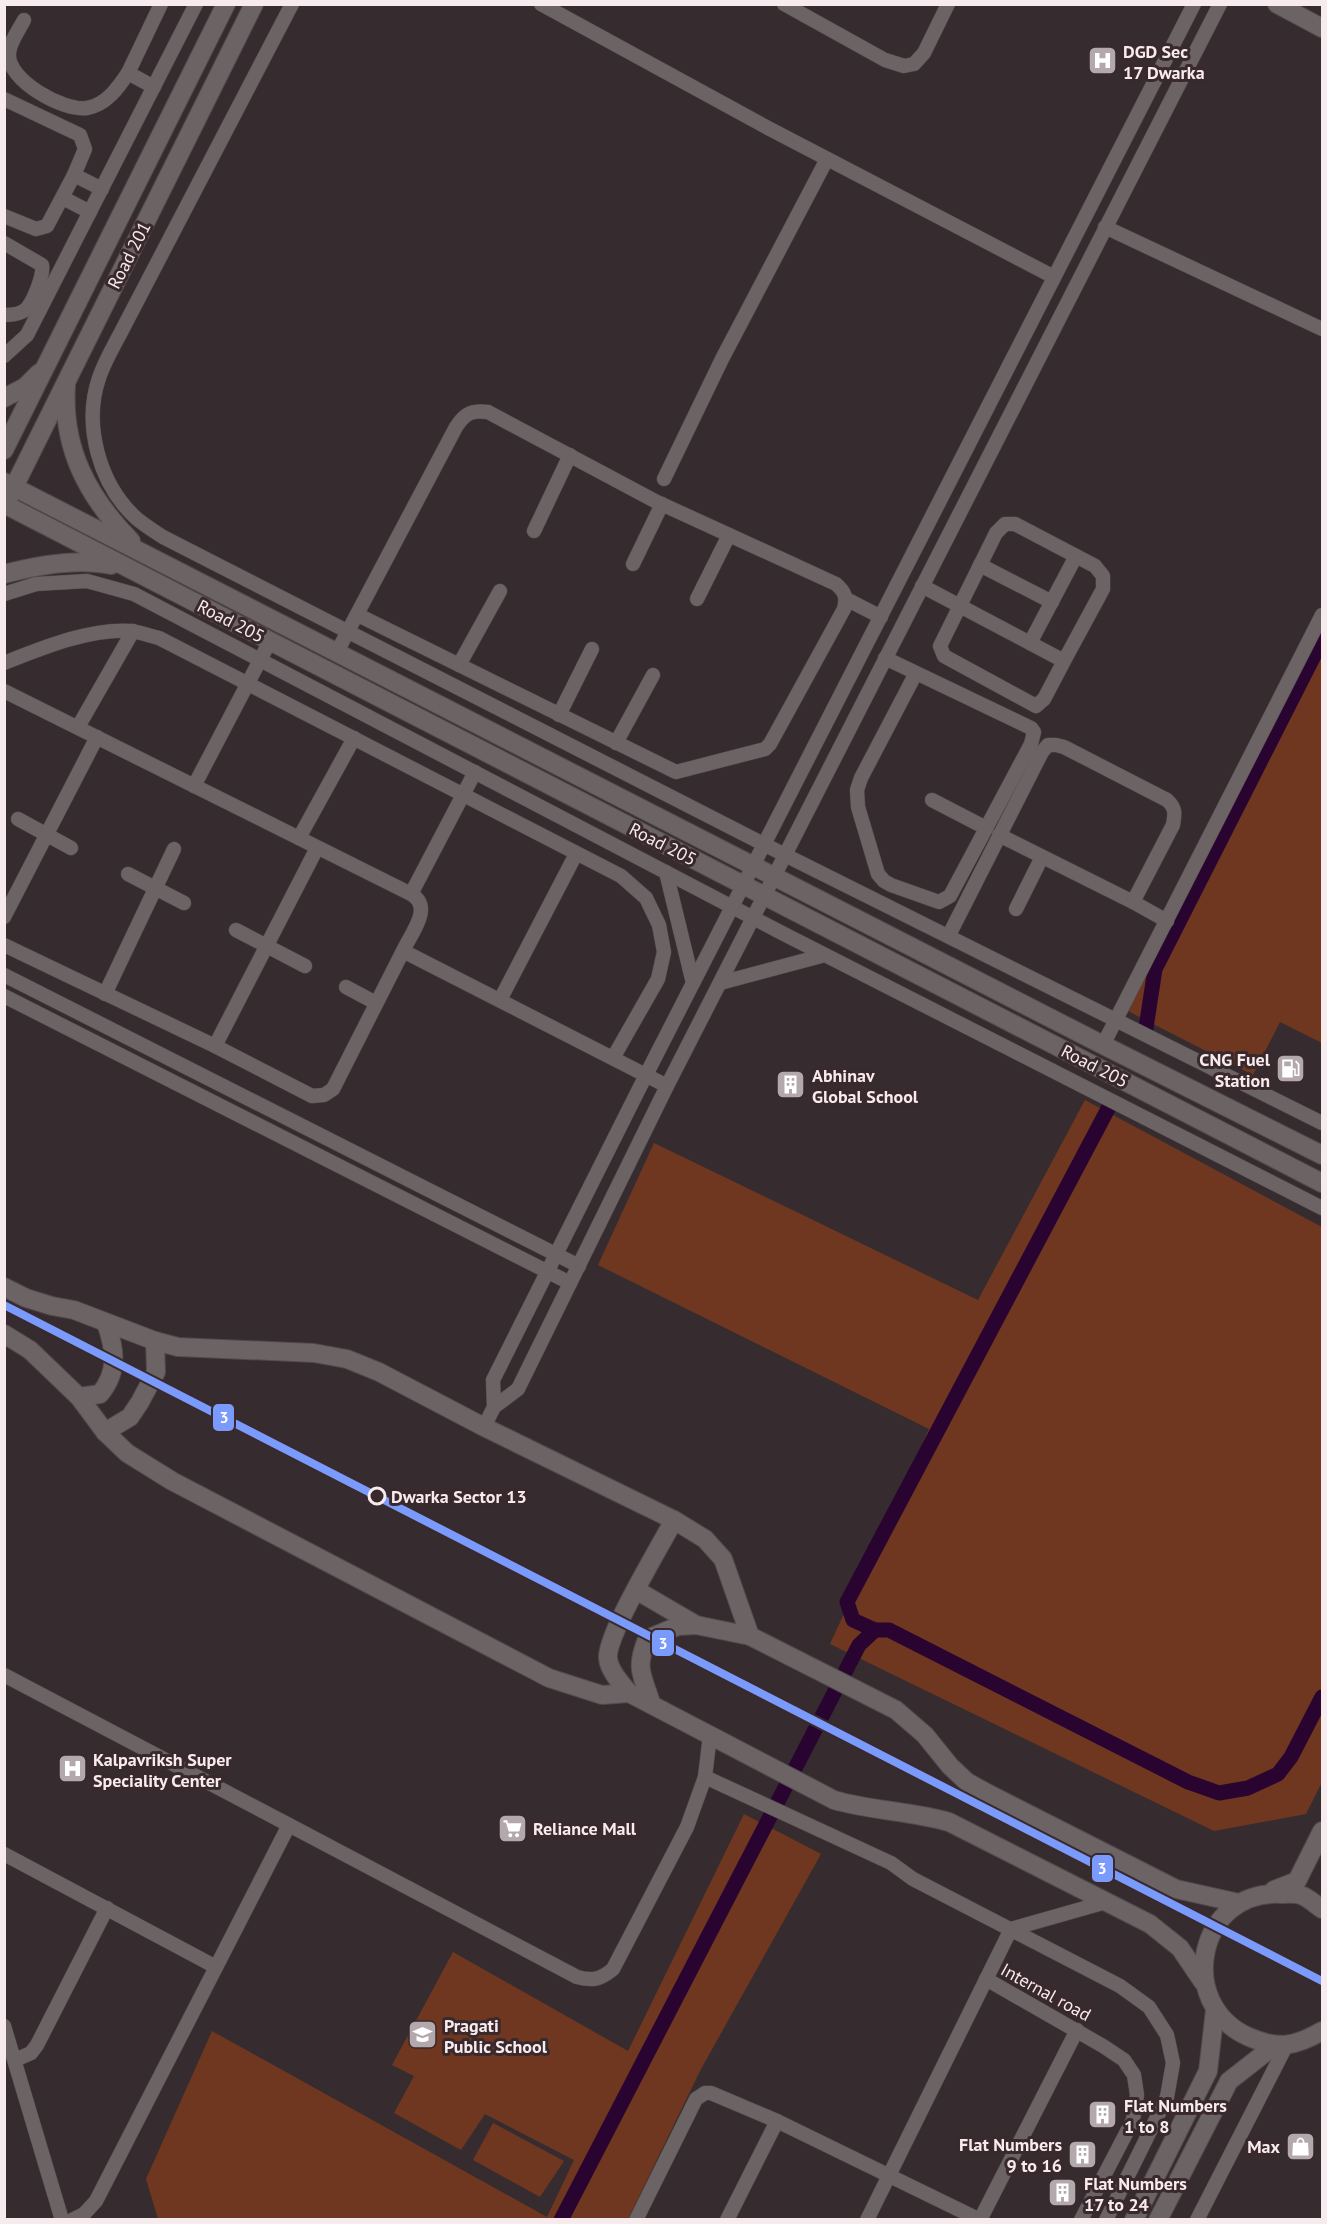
<svg xmlns="http://www.w3.org/2000/svg" width="1327" height="2224" font-family="'PT Sans',sans-serif">
<style>
.green{fill:#6f371f}
.lines{fill:none;stroke-linecap:round;stroke-linejoin:round}
.canal{stroke:#2a0430;stroke-width:15}
.street-casing{stroke:#51494b;stroke-width:15}
.secondary-casing{stroke:#51494b;stroke-width:20}
.street{stroke:#6c6365;stroke-width:14}
.secondary{stroke:#6c6365;stroke-width:18}
.metro-1-casing{stroke:#39292d;stroke-width:12}
.metro-1{stroke:#7a9afc;stroke-width:8}
.stop-dot{fill:#39292d;stroke:#f7ebee;stroke-width:3}
.labels{text-anchor:middle;dominant-baseline:central;stroke-width:6;stroke-linejoin:round;paint-order:stroke}
.poi-label{font-size:18px;font-weight:bold;fill:#f7ebee;stroke:#39292d;text-anchor:start}
.street-label{font-size:18px;fill:#f7ebee;stroke:#39292d}
.stop-label{font-size:18px;font-weight:bold;fill:#f7ebee;stroke:#39292d;text-anchor:start}
.line-badge{stroke:#39292d;stroke-width:2}
.badge-label{font-size:16px;text-anchor:middle;font-weight:bold;fill:#fff}
</style>
<rect width="100%" height="100%" fill="#362c2f"/>
<g class="green">
<polygon points="1322,619 1322,1043 1280,1022 1253,1075 1122,1008"/>
<polygon points="1085,1100 1322,1227 1322,1782 1306,1814 1214,1831 830,1644 929,1429 598,1265 654,1143 978,1300"/>
<polygon points="744,1814 821,1854 701,2069 628,2219 158,2219 146,2179 212,2031 547,2217 574,2160 485,2114 461,2150 394,2113 414,2076 392,2065 453,1952 628,2051"/>
<polygon points="493,2123 564,2161 540,2197 473,2160"/>
</g>
<g class="lines">
<g class="canal">
<polyline points="1146,1028 1155,969 1322,640"/>
<polyline points="875,1630 853,1620 847,1602 1109,1107"/>
<polyline points="561,2220 859,1645 875,1630 889,1630 1188,1782 1219,1793 1248,1788 1278,1774 1291,1757 1322,1697"/>
</g>
<defs>
<g id="street">
<path d="M 292,4 L 119,336 C 112,349 104,363 99,378 C 83,425 99,484 136,518 C 144,525 154,531 163,537 L 785,855 L 1322,1123"/>
<polyline points="541,4 768,128 1054,277"/>
<polyline points="784,4 885,60 904,66 914,64 924,53 948,4"/>
<path d="M 24,20 C 19,30 9,43 9,54 C 7,80 64,112 87,108 C 106,105 118,88 128,73 L 154,87"/>
<polyline points="128,73 161,4"/>
<polyline points="4,99 80,135 85,149 74,175 47,226 36,229 4,216"/>
<polyline points="74,175 102,189"/>
<polyline points="63,198 90,212"/>
<polyline points="1105,227 1322,329"/>
<path d="M 4,243 L 42,265 C 44,275 34,299 28,307 C 23,314 12,315 4,315"/>
<polyline points="4,356 27,335 196,4"/>
<polyline points="664,479 722,359 827,159"/>
<polyline points="534,531 570,455"/>
<polyline points="633,564 662,504"/>
<polyline points="980,565 1052,602"/>
<path d="M 922,586 C 970,611 1017,636 1064,661 L 1103,589 L 1103,576 L 1095,566 L 1015,524 L 1005,524 L 996,533 L 940,646 L 944,656 L 1036,706 L 1044,699 L 1064,661"/>
<polyline points="4,594 36,584 87,581 134,594 782,933 1322,1208"/>
<polyline points="697,599 729,535"/>
<polyline points="846,599 881,617"/>
<polyline points="1030,643 1076,556"/>
<path d="M 337,652 L 456,427 C 465,413 472,410 488,412 L 655,501 L 836,584 C 845,592 847,597 844,609 L 770,744 L 765,749 L 676,772 L 358,615"/>
<polyline points="885,658 1031,728 1034,732 1031,744 950,896 939,902 891,885 884,881 878,874 858,807 857,790 861,778 916,673"/>
<path d="M 4,663 C 42,648 90,628 131,631 C 140,632 150,636 159,638 L 621,876 L 646,898 L 659,925 L 664,952 L 658,979 L 613,1058"/>
<polyline points="459,665 500,591"/>
<polyline points="4,691 411,894"/>
<polyline points="559,715 592,649"/>
<polyline points="78,727 133,631"/>
<polyline points="616,743 653,675"/>
<polyline points="194,786 270,641"/>
<polyline points="932,800 986,828"/>
<polyline points="18,819 71,848"/>
<polyline points="299,838 354,738"/>
<polyline points="666,872 693,983"/>
<polyline points="128,874 184,903"/>
<polyline points="1133,902 1167,921"/>
<polyline points="1016,909 1042,857"/>
<polyline points="4,917 97,737"/>
<polyline points="236,930 305,966"/>
<path d="M 949,935 L 1042,752 L 1048,745 L 1056,745 L 1064,747 L 1167,800 C 1176,808 1175,814 1173,825 L 1133,902 L 999,835"/>
<polyline points="4,945 215,1046 312,1096 324,1095 333,1089 403,951 667,1086"/>
<path d="M 403,951 C 411,933 434,907 411,894 L 475,772"/>
<polyline points="4,975 579,1266"/>
<polyline points="720,983 825,955"/>
<polyline points="346,987 376,1003"/>
<polyline points="105,994 174,849"/>
<polyline points="4,996 570,1283"/>
<polyline points="500,1000 576,854"/>
<polyline points="1103,1045 1322,615"/>
<polyline points="215,1046 317,848"/>
<polyline points="494,1407 518,1389 667,1086 1220,4"/>
<polyline points="484,1427 494,1407 493,1380 646,1075 1194,4"/>
<polyline points="4,1675 289,1825 96,2201 84,2214 72,2220"/>
<polyline points="705,1777 891,1863 913,1879 1120,1986 1149,2007 1167,2035 1173,2063 1167,2097 1106,2220"/>
<path d="M 289,1825 L 577,1977 C 592,1981 600,1980 613,1969 L 687,1827 L 705,1777 L 710,1735"/>
<polyline points="4,1854 216,1967"/>
<polyline points="986,1979 1103,2046 1124,2060 1134,2075 1137,2095 1133,2120 1081,2220"/>
<polyline points="4,2026 62,2220"/>
<polyline points="15,2060 31,2053 37,2045 107,1908"/>
<polyline points="636,2220 696,2099 705,2093 711,2093 777,2121 980,2220"/>
<polyline points="727,2220 777,2121"/>
<polyline points="867,2220 1011,1929 1106,1902"/>
<polyline points="980,2220 1077,2030"/>
<polyline points="1197,2220 1286,2046"/>
</g>
<g id="secondary">
<polyline points="1277,4 1322,28"/>
<path d="M 66,386 C 62,449 88,497 131,541"/>
<polyline points="4,398 25,387 39,373"/>
<polyline points="4,450 226,4"/>
<polyline points="4,482 1103,1045 1322,1155"/>
<polyline points="9,497 254,4"/>
<polyline points="4,504 1322,1183"/>
<path d="M 4,574 C 38,565 78,558 111,565"/>
<polyline points="4,1287 26,1298 52,1306 74,1310 155,1341 178,1347 314,1353 347,1359 379,1372 484,1427 674,1520 705,1539 723,1559 750,1636"/>
<path d="M 4,1334 L 30,1350 L 79,1397 L 105,1432 L 127,1453 L 172,1481 L 549,1678 L 602,1695 L 629,1693 L 834,1800 C 872,1811 911,1811 949,1822 L 1150,1924 L 1180,1948 L 1203,1982"/>
<path d="M 79,1397 L 100,1394 C 119,1371 115,1349 106,1323"/>
<polyline points="105,1432 130,1417 140,1402 156,1372 155,1341"/>
<polyline points="636,1590 696,1625"/>
<path d="M 629,1693 C 621,1683 609,1671 608,1658 C 606,1635 661,1545 674,1520"/>
<path d="M 651,1703 C 642,1674 635,1669 647,1639 L 678,1626 L 696,1625 L 750,1636 L 896,1710 L 925,1735 L 950,1766 L 967,1782 L 987,1793 L 1176,1889 L 1239,1903"/>
<polyline points="1274,1890 1297,1881 1322,1831"/>
<path d="M 1322,1909 C 1316,1905 1310,1899 1303,1896 C 1297,1893 1288,1894 1281,1894 C 1198,1889 1174,2004 1249,2037 C 1279,2050 1296,2046 1322,2031"/>
<polyline points="1134,2220 1208,2071 1215,2010"/>
<polyline points="1158,2220 1229,2081 1275,2045"/>
</g>
</defs>
<use href="#street" class="street-casing"/>
<use href="#secondary" class="secondary-casing"/>
<use href="#street" class="street"/>
<use href="#secondary" class="secondary"/>
<defs>
<polyline id="metro-1" points="4,1305 1322,1981"/>
</defs>
<use href="#metro-1" class="metro-1-casing"/>
<use href="#metro-1" class="metro-1"/>
</g>
<defs>
<symbol id="hospital-square" viewBox="-11 -11 22 22"><rect x="-9" y="-9" width="18" height="18" rx="4" fill="#b3a8ab" stroke="#39292d"/><path d="M-5-5h3v3.5h4V-5h3V5h-3V1.5h-4V5h-3Z" fill="#fff"/></symbol>
<symbol id="fuel-square" viewBox="-11 -11 22 22"><rect x="-9" y="-9" width="18" height="18" rx="4" fill="#b3a8ab" stroke="#39292d"/><path d="M-5.5-6h7V0h2V4h1.3V-2.5L3-4.5l.8-.8L6-3V5H2.5V1h-1V6h-7ZM-4.2-4.7v3.2H.2V-4.7Z" fill="#fff"/></symbol>
<symbol id="building-square" viewBox="-11 -11 22 22"><rect x="-9" y="-9" width="18" height="18" rx="4" fill="#b3a8ab" stroke="#39292d"/><path d="M-4-6H4V6H1V3H-1V6H-4ZM-2.5-4.3h1.7v1.8h-1.7ZM.8-4.3h1.7v1.8H.8ZM-2.5-1h1.7V.8h-1.7ZM.8-1h1.7V.8H.8Z" fill="#fff"/></symbol>
<symbol id="supermarket-square" viewBox="-11 -11 22 22"><rect x="-9" y="-9" width="18" height="18" rx="4" fill="#b3a8ab" stroke="#39292d"/><path d="M-6-5.5h2.5l.6 2H6L4.5 2H-2.5L-4.4-4H-6ZM-1.5 3.2a1.3 1.3 0 1 0 .1 0ZM3 3.2a1.3 1.3 0 1 0 .1 0Z" fill="#fff"/></symbol>
<symbol id="school-square" viewBox="-11 -11 22 22"><rect x="-9" y="-9" width="18" height="18" rx="4" fill="#b3a8ab" stroke="#39292d"/><path d="M0-5L7-2L0 1L-7-2ZM-4 1L0 2.5L4 1V4Q0 6-4 4Z" fill="#fff"/></symbol>
<symbol id="shop-square" viewBox="-11 -11 22 22"><rect x="-9" y="-9" width="18" height="18" rx="4" fill="#b3a8ab" stroke="#39292d"/><path d="M-5-2.5h2.3a2.7 3.5 0 0 1 5.4 0H5L5.5 6h-11ZM-1.5-2.5h3a1.5 2.3 0 0 0-3 0Z" fill="#fff"/></symbol>
</defs>
<g fill-rule="evenodd">
<use href="#hospital-square" x="1086" y="44" width="33" height="33"/>
<use href="#fuel-square" x="1274" y="1052" width="33" height="33"/>
<use href="#building-square" x="774" y="1068" width="33" height="33"/>
<use href="#hospital-square" x="56" y="1752" width="33" height="33"/>
<use href="#supermarket-square" x="496" y="1812" width="33" height="33"/>
<use href="#school-square" x="406" y="2018" width="33" height="33"/>
<use href="#building-square" x="1086" y="2098" width="33" height="33"/>
<use href="#shop-square" x="1284" y="2130" width="33" height="33"/>
<use href="#building-square" x="1066" y="2138" width="33" height="33"/>
<use href="#building-square" x="1046" y="2176" width="33" height="33"/>
</g>
<circle class="stop-dot" cx="377" cy="1496" r="8"/>
<g class="labels">
<g class="poi-label">
<text x="1123" y="51">DGD Sec<tspan x="1123" dy="21">17 Dwarka</tspan></text>
<text x="1270" y="1059" text-anchor="end">CNG Fuel<tspan x="1270" dy="21">Station</tspan></text>
<text x="812" y="1075">Abhinav<tspan x="812" dy="21">Global School</tspan></text>
<text x="93" y="1759">Kalpavriksh Super<tspan x="93" dy="21">Speciality Center</tspan></text>
<text x="533" y="1828">Reliance Mall</text>
<text x="444" y="2025">Pragati<tspan x="444" dy="21">Public School</tspan></text>
<text x="1124" y="2105">Flat Numbers<tspan x="1124" dy="21">1 to 8</tspan></text>
<text x="1062" y="2144" text-anchor="end">Flat Numbers<tspan x="1062" dy="21">9 to 16</tspan></text>
<text x="1280" y="2146" text-anchor="end">Max</text>
<text x="1084" y="2183">Flat Numbers<tspan x="1084" dy="21">17 to 24</tspan></text>
</g>
<g class="street-label">
<text transform="translate(129 255) rotate(-63)">Road 201</text>
<text transform="translate(231 621) rotate(27)">Road 205</text>
<text transform="translate(663 844) rotate(27)">Road 205</text>
<text transform="translate(1095 1066) rotate(27)">Road 205</text>
<text transform="translate(1046 1992) rotate(29)">Internal road</text>
</g>
<g class="stop-label">
<text x="391" y="1496">Dwarka Sector 13</text>
</g>
</g>
<g class="line-badge">
<rect x="212" y="1403" width="23" height="29" rx="6" fill="#7a9afc"/>
<rect x="651" y="1629" width="24" height="28" rx="6" fill="#7a9afc"/>
<rect x="1091" y="1854" width="23" height="29" rx="6" fill="#7a9afc"/>
</g>
<g class="badge-label">
<text x="224" y="1423">3</text>
<text x="663" y="1649">3</text>
<text x="1102" y="1874">3</text>
</g>
<rect width="1327" height="2224" fill="none" stroke="#f7ebee" stroke-width="12"/>
</svg>
